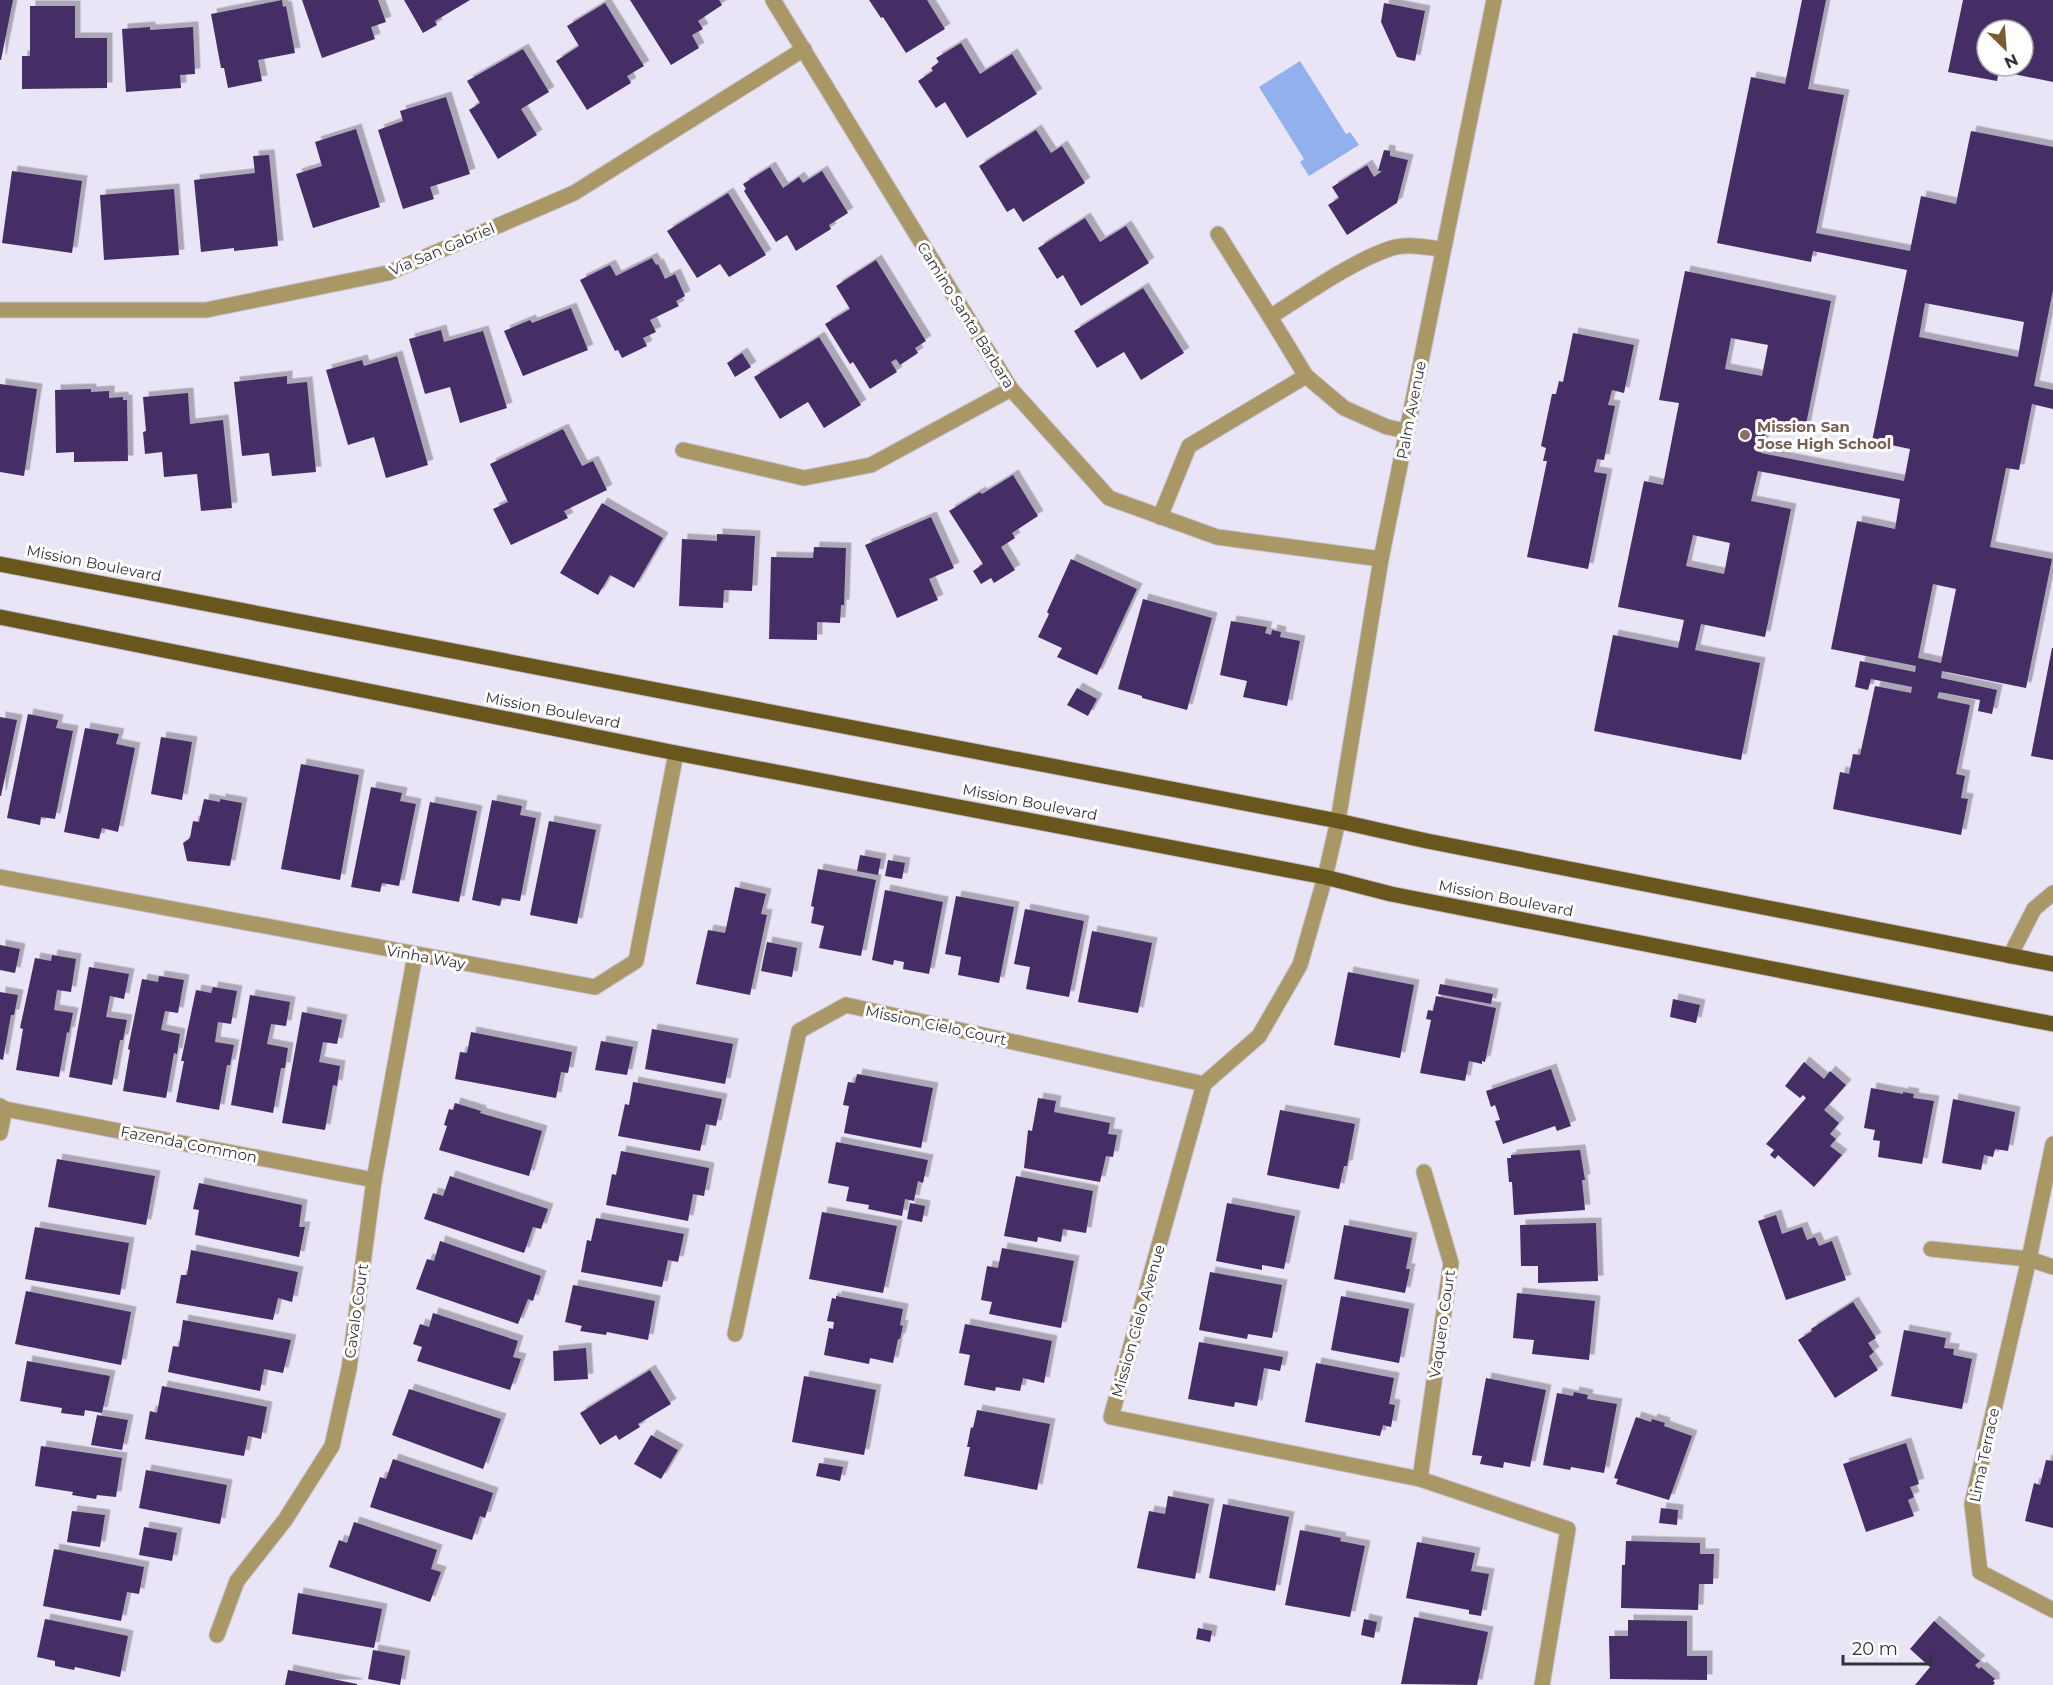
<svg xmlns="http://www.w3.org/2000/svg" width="2053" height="1685" font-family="Montserrat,sans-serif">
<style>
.water{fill:#91b0ed}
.building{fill:#452f66;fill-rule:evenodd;filter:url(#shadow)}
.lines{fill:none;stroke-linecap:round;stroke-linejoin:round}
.minor-casing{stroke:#c6c0d1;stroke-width:17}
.major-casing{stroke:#c6c0d1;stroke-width:17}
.minor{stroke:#a99766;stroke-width:15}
.major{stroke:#69561c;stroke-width:15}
.education-dot{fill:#8d6e63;stroke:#fff;stroke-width:2}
.labels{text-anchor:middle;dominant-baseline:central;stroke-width:6;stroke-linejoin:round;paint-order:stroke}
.street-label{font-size:15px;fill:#343239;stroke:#fff}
.education-label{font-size:15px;font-weight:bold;fill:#785e54;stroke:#fff;text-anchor:start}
</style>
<defs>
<filter id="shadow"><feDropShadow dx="5.5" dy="-5.5" stdDeviation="0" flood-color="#0004"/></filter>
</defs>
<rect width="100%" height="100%" fill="#eae4f7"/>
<polygon class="water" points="1300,61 1346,134 1350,132 1359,145 1309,176 1300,162 1304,159 1259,87"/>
<g class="building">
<polygon points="0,0 13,0 1,60 0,60"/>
<polygon points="282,0 283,7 286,6 295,53 258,60 262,81 228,88 224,68 221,68 211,14"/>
<polygon points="302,0 378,0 386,22 371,27 375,39 322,58"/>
<polygon points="404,0 470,0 435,21 437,25 423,33"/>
<polygon points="630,0 719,0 722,5 698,21 703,29 692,35 699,48 671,65"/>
<polygon points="869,0 927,0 945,29 906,53 883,17 881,18"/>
<path d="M 1802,0 L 1826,0 L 1808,89 L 1844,95 L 1816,233 L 1910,251 L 1921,196 L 1956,204 L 1971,131 L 2053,147 L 2053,290 L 2034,386 L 2053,390 L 2053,409 L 2032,404 L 2019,470 L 2006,468 L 1990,547 L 2052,559 L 2026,688 L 1942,671 L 1941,678 L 1997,690 L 1992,714 L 1978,711 L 1980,700 L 1939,692 L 1937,698 L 1970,705 L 1956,774 L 1965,776 L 1961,798 L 1968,799 L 1961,835 L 1833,809 L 1840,772 L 1849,774 L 1853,754 L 1860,755 L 1875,686 L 1911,693 L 1912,687 L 1871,679 L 1868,690 L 1855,687 L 1860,661 L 1915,672 L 1916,666 L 1831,649 L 1857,521 L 1895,529 L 1900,499 L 1758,471 L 1751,501 L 1791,509 L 1765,637 L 1701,624 L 1695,650 L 1760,663 L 1741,760 L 1594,731 L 1613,635 L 1678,648 L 1684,620 L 1618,607 L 1644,481 L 1663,485 L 1679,403 L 1659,400 L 1685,271 L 1831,301 L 1805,429 L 1767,421 L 1761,453 L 1904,481 L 1910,449 L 1872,441 L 1907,270 L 1813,251 L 1811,262 L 1717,243 L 1751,77 L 1785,84 ZM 1925,303 L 2024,322 L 2018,357 L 1919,337 ZM 1731,338 L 1768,345 L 1762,376 L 1725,369 ZM 1693,535 L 1730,543 L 1724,574 L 1686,566 ZM 1933,584 L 1956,589 L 1941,663 L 1918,658 Z"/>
<path d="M 1963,0 L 2053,0 L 2053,82 L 1999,71 L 1997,81 L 1948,72 ZM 1987,30 L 2023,30 L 2023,66 L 1987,66 Z"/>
<polygon points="605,3 644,66 627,76 631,83 587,110 556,61 579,46 567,26"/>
<polygon points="1384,3 1425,11 1415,61 1397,57 1381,22"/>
<polygon points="30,6 75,6 75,38 107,38 107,88 22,89 22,56 30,56"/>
<polygon points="150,27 150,30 193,27 195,74 180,75 181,88 126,92 122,29"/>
<polygon points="961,43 980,74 1012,54 1037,94 967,138 945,102 936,108 918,81 933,71 931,68 939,62 936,58"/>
<polygon points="523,49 549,92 521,109 537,135 498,159 469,110 480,103 467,81"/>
<polygon points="446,97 470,174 430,187 434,199 403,209 378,130 403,121 400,111"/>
<polygon points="356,129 380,207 313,228 296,174 322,166 315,142"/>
<polygon points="1036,130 1051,153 1062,146 1085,183 1023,222 1014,208 1007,212 979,166"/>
<polygon points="1384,150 1390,151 1390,156 1408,160 1397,203 1347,235 1328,205 1339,198 1332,187 1367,165 1374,177 1382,171 1378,171"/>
<polygon points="269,155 278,246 234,251 234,248 201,252 194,180 255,173 253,156"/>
<polygon points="770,167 783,188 799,177 803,183 822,171 848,213 829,225 831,229 796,251 787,235 776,242 744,191 746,189 743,184"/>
<polygon points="12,171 82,181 72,253 2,243"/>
<polygon points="174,189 179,255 104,260 100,195"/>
<polygon points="728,193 766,255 729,277 720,264 697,278 667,231"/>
<polygon points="1085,218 1100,242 1126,226 1149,263 1081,306 1063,275 1057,279 1038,248"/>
<polygon points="652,258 656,265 658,264 665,279 675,274 685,296 676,301 679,306 650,320 656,332 643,338 647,346 622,358 618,350 615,351 580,280 610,265 616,276"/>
<polygon points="876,260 926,341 915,348 918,353 900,365 896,359 891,362 897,372 870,389 853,362 850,364 825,324 850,309 836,286"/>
<polygon points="1143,288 1184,353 1141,380 1124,352 1097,368 1074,331"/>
<polygon points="571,308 588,350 523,376 504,331 530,320 532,323"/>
<polygon points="441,330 444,342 483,331 507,408 460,423 450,387 425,394 409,339"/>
<polygon points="1573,333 1634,345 1624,393 1612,390 1608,405 1615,406 1604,460 1597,459 1594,472 1607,474 1588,569 1527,557 1547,461 1543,461 1546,448 1541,446 1552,394 1556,394 1559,381 1563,382"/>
<polygon points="819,337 861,405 824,428 808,402 780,419 754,377"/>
<polygon points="742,353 751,367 735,377 727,363"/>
<polygon points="397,356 428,465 386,478 374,437 348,445 326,370 362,360 364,366"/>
<polygon points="287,376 287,384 307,382 316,472 272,476 269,453 242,456 234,382"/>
<polygon points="0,384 37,389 24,476 0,472"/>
<polygon points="91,389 91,392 109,391 109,398 123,397 123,400 127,400 128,461 74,462 74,452 56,453 55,390"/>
<polygon points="188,393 190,424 223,420 232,508 201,511 197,474 164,477 162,452 145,454 143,432 146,431 143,397"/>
<polygon points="563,429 582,466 593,461 607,490 564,511 568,518 511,545 493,509 508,502 490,464"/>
<polygon points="1013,475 1038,516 1012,533 1015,538 1001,547 1015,570 994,583 991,578 981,584 973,571 983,564 949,511 980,492 982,494"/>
<polygon points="602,503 663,538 634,588 610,575 598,595 560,573"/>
<polygon points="931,517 954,568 929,579 938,600 897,618 865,545"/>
<polygon points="717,534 755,536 752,591 724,590 723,608 679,606 682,539 717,541"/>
<polygon points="814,547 846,548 844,605 841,605 840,623 817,622 817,640 769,639 771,557 813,558"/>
<polygon points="1071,559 1137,589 1097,675 1057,657 1062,648 1038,637 1049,614 1047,612"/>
<polygon points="1143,599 1212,618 1187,710 1142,698 1142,696 1118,689"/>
<polygon points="1231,621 1267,627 1265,633 1271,635 1272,630 1281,632 1280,637 1300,641 1287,706 1243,697 1247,681 1220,675"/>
<polygon points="2052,648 2053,648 2053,760 2031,756"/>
<polygon points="1077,688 1097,699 1088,716 1067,705"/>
<polygon points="28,714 58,720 56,728 73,731 55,819 41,817 40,825 7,818"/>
<polygon points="0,717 17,720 1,796 0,796"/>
<polygon points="85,728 119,734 116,744 135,748 118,832 102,828 99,839 64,832"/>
<polygon points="161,737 192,742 182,800 151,794"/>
<polygon points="301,764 359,775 340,880 281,869"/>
<polygon points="371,787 402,793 400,801 416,804 399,886 382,883 380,892 351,887"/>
<polygon points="204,799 220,802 220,799 242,803 230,866 187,861 183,843 190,838 193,821 199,822"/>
<polygon points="492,800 522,806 520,815 536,818 520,901 502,898 500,906 472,900"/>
<polygon points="430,802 477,811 459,902 412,893"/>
<polygon points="549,821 596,830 577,924 530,915"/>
<polygon points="860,855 881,859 878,875 857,871"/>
<polygon points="888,860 905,863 902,879 885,876"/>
<polygon points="818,869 876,880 861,956 819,948 824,926 811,923 814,907 811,906"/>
<polygon points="735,887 766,894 761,914 767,915 750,995 696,984 708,930 725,933"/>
<polygon points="885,890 943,902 929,974 903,969 904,962 894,960 893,965 872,960"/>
<polygon points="956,896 1014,907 999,983 958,975 961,957 945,954"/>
<polygon points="1025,909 1084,921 1069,997 1026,989 1030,967 1014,964"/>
<polygon points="1092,931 1152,943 1138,1013 1078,1002"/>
<polygon points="767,942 797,948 792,977 761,971"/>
<polygon points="0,945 20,949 15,973 0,970"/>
<polygon points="52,955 76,959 71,992 57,990 54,1010 73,1013 69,1033 67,1032 59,1077 16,1070 23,1029 20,1028 35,958 51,961"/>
<polygon points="89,967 129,974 124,999 110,996 106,1017 127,1020 123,1040 120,1040 112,1085 69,1077"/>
<polygon points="1348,972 1414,985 1400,1058 1334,1045"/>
<polygon points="159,976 184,980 178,1013 165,1011 161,1030 180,1034 177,1054 174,1053 166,1098 123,1091 130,1050 128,1049 142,979 158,982"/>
<polygon points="1440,984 1493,994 1491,1004 1438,994"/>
<polygon points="213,987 237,991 231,1024 218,1022 215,1042 234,1045 230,1065 227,1065 219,1110 176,1102 184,1061 181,1061 196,990 211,993"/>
<polygon points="0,992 18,995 14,1015 11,1015 3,1060 0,1059"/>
<polygon points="250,995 290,1002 286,1026 271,1024 267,1044 288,1048 285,1068 281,1068 273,1113 231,1105"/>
<polygon points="1436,996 1496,1008 1485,1062 1482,1061 1482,1064 1469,1061 1465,1081 1420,1073 1431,1020 1426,1019 1428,1010 1433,1011"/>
<polygon points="1673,999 1700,1005 1696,1023 1670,1017"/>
<polygon points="302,1012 342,1020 337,1044 323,1042 319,1062 340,1066 337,1086 333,1085 325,1130 282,1123"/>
<polygon points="652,1029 733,1044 725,1084 645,1069"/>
<polygon points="471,1032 572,1052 568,1073 561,1072 556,1098 455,1079 460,1052 467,1053"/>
<polygon points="601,1041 633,1047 627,1075 595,1070"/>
<polygon points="1804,1062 1824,1079 1830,1071 1846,1085 1824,1110 1839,1123 1830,1134 1836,1139 1830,1146 1842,1155 1814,1187 1778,1155 1775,1159 1770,1155 1774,1150 1766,1144 1806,1098 1803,1095 1800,1098 1785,1086"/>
<polygon points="1551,1069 1571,1126 1557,1131 1555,1126 1503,1144 1495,1121 1500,1120 1495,1105 1491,1107 1486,1091"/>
<polygon points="857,1074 933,1088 921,1148 844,1133 849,1106 843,1105 848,1082 855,1083"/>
<polygon points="633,1082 722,1099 716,1126 706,1124 700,1151 618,1136 625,1104 629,1105"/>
<polygon points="1871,1088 1903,1094 1903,1092 1914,1094 1913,1098 1934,1101 1922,1164 1878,1157 1880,1141 1873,1140 1875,1130 1864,1128"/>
<polygon points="1038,1098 1056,1101 1054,1112 1110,1123 1108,1134 1117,1135 1113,1157 1106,1156 1100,1182 1024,1168 1028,1130 1032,1131"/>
<polygon points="1953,1099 2015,1112 2008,1151 1995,1149 1993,1157 1984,1155 1981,1170 1942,1163"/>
<polygon points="455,1103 481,1111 480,1113 542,1131 529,1176 439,1150 447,1126 444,1125 449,1109 453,1110"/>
<polygon points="1280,1110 1355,1124 1347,1166 1344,1166 1339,1189 1267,1175"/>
<polygon points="836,1142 928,1160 923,1183 918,1181 914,1201 905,1199 902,1216 868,1209 869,1205 846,1201 849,1187 828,1183"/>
<polygon points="1580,1150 1585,1180 1582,1180 1585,1210 1514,1215 1512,1182 1509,1182 1507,1158 1511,1158 1511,1155"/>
<polygon points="621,1151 709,1168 704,1196 693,1194 688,1221 606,1205 612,1174 616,1175"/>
<polygon points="57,1159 155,1176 146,1225 48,1207"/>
<polygon points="450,1176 548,1209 541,1229 533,1227 524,1253 424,1219 433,1193 443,1196"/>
<polygon points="1016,1176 1093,1191 1086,1233 1063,1229 1061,1242 1038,1237 1037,1242 1004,1236"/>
<polygon points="199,1183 302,1205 299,1227 305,1227 299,1257 195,1235 199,1210 193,1209"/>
<polygon points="910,1203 925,1206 922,1222 907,1219"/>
<polygon points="1227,1203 1295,1216 1284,1269 1262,1265 1262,1270 1216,1261"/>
<polygon points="822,1212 897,1226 883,1293 809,1279"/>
<polygon points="1776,1215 1782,1234 1802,1227 1807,1240 1815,1237 1819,1246 1832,1241 1846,1280 1786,1300 1758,1221"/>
<polygon points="596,1218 684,1234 678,1262 668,1260 662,1287 581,1272 587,1240 591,1241"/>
<polygon points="1596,1223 1598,1281 1538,1283 1538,1266 1521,1266 1520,1225"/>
<polygon points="1344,1225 1412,1238 1406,1269 1410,1269 1405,1293 1334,1279"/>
<polygon points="35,1227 129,1243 120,1295 25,1279"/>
<polygon points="440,1241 541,1276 533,1301 528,1299 518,1324 416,1289 427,1259 434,1261"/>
<polygon points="1002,1248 1074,1261 1061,1328 989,1314 992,1302 981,1300 987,1266 998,1268"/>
<polygon points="191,1250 298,1272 292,1302 278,1298 273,1320 176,1303 181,1275 187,1275"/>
<polygon points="1210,1272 1282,1285 1272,1338 1248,1334 1247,1339 1199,1330"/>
<polygon points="573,1285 655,1301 648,1340 607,1332 606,1335 580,1331 582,1326 565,1322"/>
<polygon points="26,1291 131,1312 121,1365 15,1344"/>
<polygon points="1517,1293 1595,1301 1589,1360 1532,1354 1534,1340 1513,1338"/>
<polygon points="836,1296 903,1309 900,1325 903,1326 900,1339 898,1339 893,1363 870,1358 869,1364 824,1355 829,1328 833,1329 834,1322 827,1321 832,1298 836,1299"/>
<polygon points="1341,1296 1409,1309 1399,1363 1331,1350"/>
<polygon points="1853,1302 1876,1338 1868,1343 1874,1352 1869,1356 1878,1370 1835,1398 1798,1340 1812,1331 1811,1329"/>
<polygon points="433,1313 518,1341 513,1357 521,1359 510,1390 417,1361 422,1347 413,1344 420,1324 429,1327"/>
<polygon points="183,1320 291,1340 283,1373 264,1369 260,1391 168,1372 173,1346 179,1347"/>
<polygon points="965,1324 1052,1341 1044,1383 1023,1378 1020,1391 996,1387 995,1391 964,1385 970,1355 959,1353"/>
<polygon points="1904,1330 1946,1338 1944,1348 1954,1349 1953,1355 1972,1359 1962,1409 1891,1396"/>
<polygon points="1199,1342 1283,1357 1280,1371 1264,1368 1257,1406 1235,1402 1234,1407 1188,1399"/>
<polygon points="586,1348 588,1379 554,1381 553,1351"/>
<polygon points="27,1361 110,1376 102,1413 85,1410 84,1416 61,1413 62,1408 20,1401"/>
<polygon points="1316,1363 1394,1378 1389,1404 1395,1405 1391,1427 1383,1425 1380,1436 1305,1422"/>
<polygon points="650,1370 671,1404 638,1424 640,1427 619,1440 616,1435 600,1445 580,1413"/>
<polygon points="804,1376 876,1390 864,1455 792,1442"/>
<polygon points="1486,1378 1546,1390 1530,1467 1504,1462 1503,1468 1480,1464 1482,1456 1472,1455"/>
<polygon points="162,1386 267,1407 261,1439 248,1436 244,1456 145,1439 150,1411 157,1413"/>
<polygon points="409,1389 501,1419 483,1469 392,1435"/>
<polygon points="1574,1392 1588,1395 1587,1399 1617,1404 1604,1473 1571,1467 1570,1470 1543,1465 1557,1393 1573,1396"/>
<polygon points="977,1410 1050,1424 1037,1490 964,1476 970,1447 967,1447 971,1427 973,1428"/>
<polygon points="97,1415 128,1420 122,1450 91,1445"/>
<polygon points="1636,1417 1651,1422 1652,1419 1665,1423 1664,1426 1692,1436 1669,1500 1616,1484 1618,1479 1614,1478"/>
<polygon points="651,1435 678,1450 661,1479 634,1464"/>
<polygon points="1906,1443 1919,1484 1910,1487 1914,1497 1908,1500 1914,1516 1866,1532 1843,1464"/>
<polygon points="41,1446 122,1458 116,1497 97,1495 96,1499 72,1495 73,1492 35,1486"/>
<polygon points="393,1459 493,1493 485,1518 480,1516 472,1540 370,1507 380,1477 386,1479"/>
<polygon points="2046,1460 2053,1461 2053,1528 2025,1521 2034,1483 2040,1485"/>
<polygon points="819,1463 843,1467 840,1481 816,1476"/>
<polygon points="146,1470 227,1485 220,1524 139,1508"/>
<polygon points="1168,1496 1209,1504 1195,1579 1137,1568 1149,1511 1165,1514"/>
<polygon points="1223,1504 1289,1517 1275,1591 1209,1578"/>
<polygon points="1661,1508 1678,1510 1677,1525 1659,1523"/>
<polygon points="72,1511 105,1515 100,1547 67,1542"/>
<polygon points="354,1522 437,1550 431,1569 441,1572 430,1602 329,1567 339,1540 347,1543"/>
<polygon points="144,1527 177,1533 172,1561 139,1555"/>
<polygon points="1300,1530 1341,1538 1340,1541 1365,1546 1350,1617 1285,1605"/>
<polygon points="1626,1541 1700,1543 1700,1554 1714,1554 1713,1584 1699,1584 1698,1610 1621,1608 1622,1565 1625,1565"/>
<polygon points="1417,1542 1475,1553 1471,1571 1489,1574 1481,1616 1469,1614 1469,1610 1406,1598"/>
<polygon points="54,1549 144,1567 139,1594 127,1592 121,1621 43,1606"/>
<polygon points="298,1593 382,1609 374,1648 292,1634"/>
<polygon points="1414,1617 1488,1632 1477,1685 1401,1684"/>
<polygon points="45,1619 128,1636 120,1677 75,1667 74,1670 55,1666 55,1661 37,1657"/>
<polygon points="1364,1619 1377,1622 1374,1638 1361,1635"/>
<polygon points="1628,1620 1687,1621 1687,1656 1707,1656 1707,1680 1610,1679 1609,1636 1628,1636"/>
<polygon points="1934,1621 1980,1661 1975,1665 1979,1669 1981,1667 1995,1679 1993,1681 1995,1683 1993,1685 1915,1685 1930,1667 1910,1649"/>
<polygon points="1198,1628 1212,1631 1210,1642 1196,1639"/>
<polygon points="373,1650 405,1656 400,1685 368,1679"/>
<polygon points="288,1670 357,1684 357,1685 285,1685"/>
</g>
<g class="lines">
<defs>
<g id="minor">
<polyline points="773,0 1011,389 1109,498 1217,537 1381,559"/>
<polyline points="1494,0 1381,559 1338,821 1325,877 1300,965 1259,1036 1204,1084 1111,1417 1420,1479 1568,1529 1542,1685"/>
<path d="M 1218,234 L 1270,317 C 1305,295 1354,260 1392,248 C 1408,243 1427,248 1443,249"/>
<polyline points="0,310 206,310 388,273 574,193 804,49"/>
<polyline points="1306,376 1344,408 1387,427 1407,431"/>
<polyline points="683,450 804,478 871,465 1011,389"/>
<polyline points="1160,517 1189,446 1306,376 1270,317"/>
<polyline points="0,877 595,987 636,961 676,753"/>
<polyline points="2010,956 2034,909 2053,893"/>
<polyline points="0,1106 5,1109 374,1180"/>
<polyline points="0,1133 5,1109"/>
<polyline points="2053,1144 2029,1259 1972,1504 1980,1572 2053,1610"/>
<polyline points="1931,1249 2029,1259 2053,1267"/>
<polyline points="735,1334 799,1031 846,1005 1204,1084"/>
<polyline points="1420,1479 1451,1263 1424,1172"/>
<polyline points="217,1635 237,1581 285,1520 332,1446 349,1369 374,1180 415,955"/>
</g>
<g id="major">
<polyline points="0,564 1338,821 1427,841 2053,964"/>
<polyline points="0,617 676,753 1325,877 1391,894 2053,1024"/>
</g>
</defs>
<use href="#minor" class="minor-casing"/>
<use href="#major" class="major-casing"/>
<use href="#minor" class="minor"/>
<use href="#major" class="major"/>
</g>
<circle class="education-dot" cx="1745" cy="435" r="6"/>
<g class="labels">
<g class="street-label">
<text transform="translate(442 249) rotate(-23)">Via San Gabriel</text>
<text transform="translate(966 315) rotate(58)">Camino Santa Barbara</text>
<text transform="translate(1411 410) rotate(-79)">Palm Avenue</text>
<text transform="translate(94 563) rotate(11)">Mission Boulevard</text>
<text transform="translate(553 710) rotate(11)">Mission Boulevard</text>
<text transform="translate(1030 802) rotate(11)">Mission Boulevard</text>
<text transform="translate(1506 898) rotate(11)">Mission Boulevard</text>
<text transform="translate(426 957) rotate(10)">Vinha Way</text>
<text transform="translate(936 1025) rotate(12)">Mission Cielo Court</text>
<text transform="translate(189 1144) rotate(11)">Fazenda Common</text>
<text transform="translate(356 1311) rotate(-82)">Cavalo Court</text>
<text transform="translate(1138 1321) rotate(-74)">Mission Cielo Avenue</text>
<text transform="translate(1442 1324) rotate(-82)">Vaquero Court</text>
<text transform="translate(1984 1455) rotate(-78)">Lima Terrace</text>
</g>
<g class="education-label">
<text x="1757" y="426">Mission San<tspan x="1757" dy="17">Jose High School</tspan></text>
</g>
</g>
<g transform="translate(2005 48) rotate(155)"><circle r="28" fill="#ffffff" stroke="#aeadb0" stroke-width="1.5"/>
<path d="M0-4.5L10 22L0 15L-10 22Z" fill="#7a5b30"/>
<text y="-9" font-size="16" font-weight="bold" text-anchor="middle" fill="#343239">N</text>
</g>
<path d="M1843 1655v9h88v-9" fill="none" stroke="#343239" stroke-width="3"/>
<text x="1852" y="1655" font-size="18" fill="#343239" stroke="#ffffff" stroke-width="4.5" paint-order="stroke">20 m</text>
</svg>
